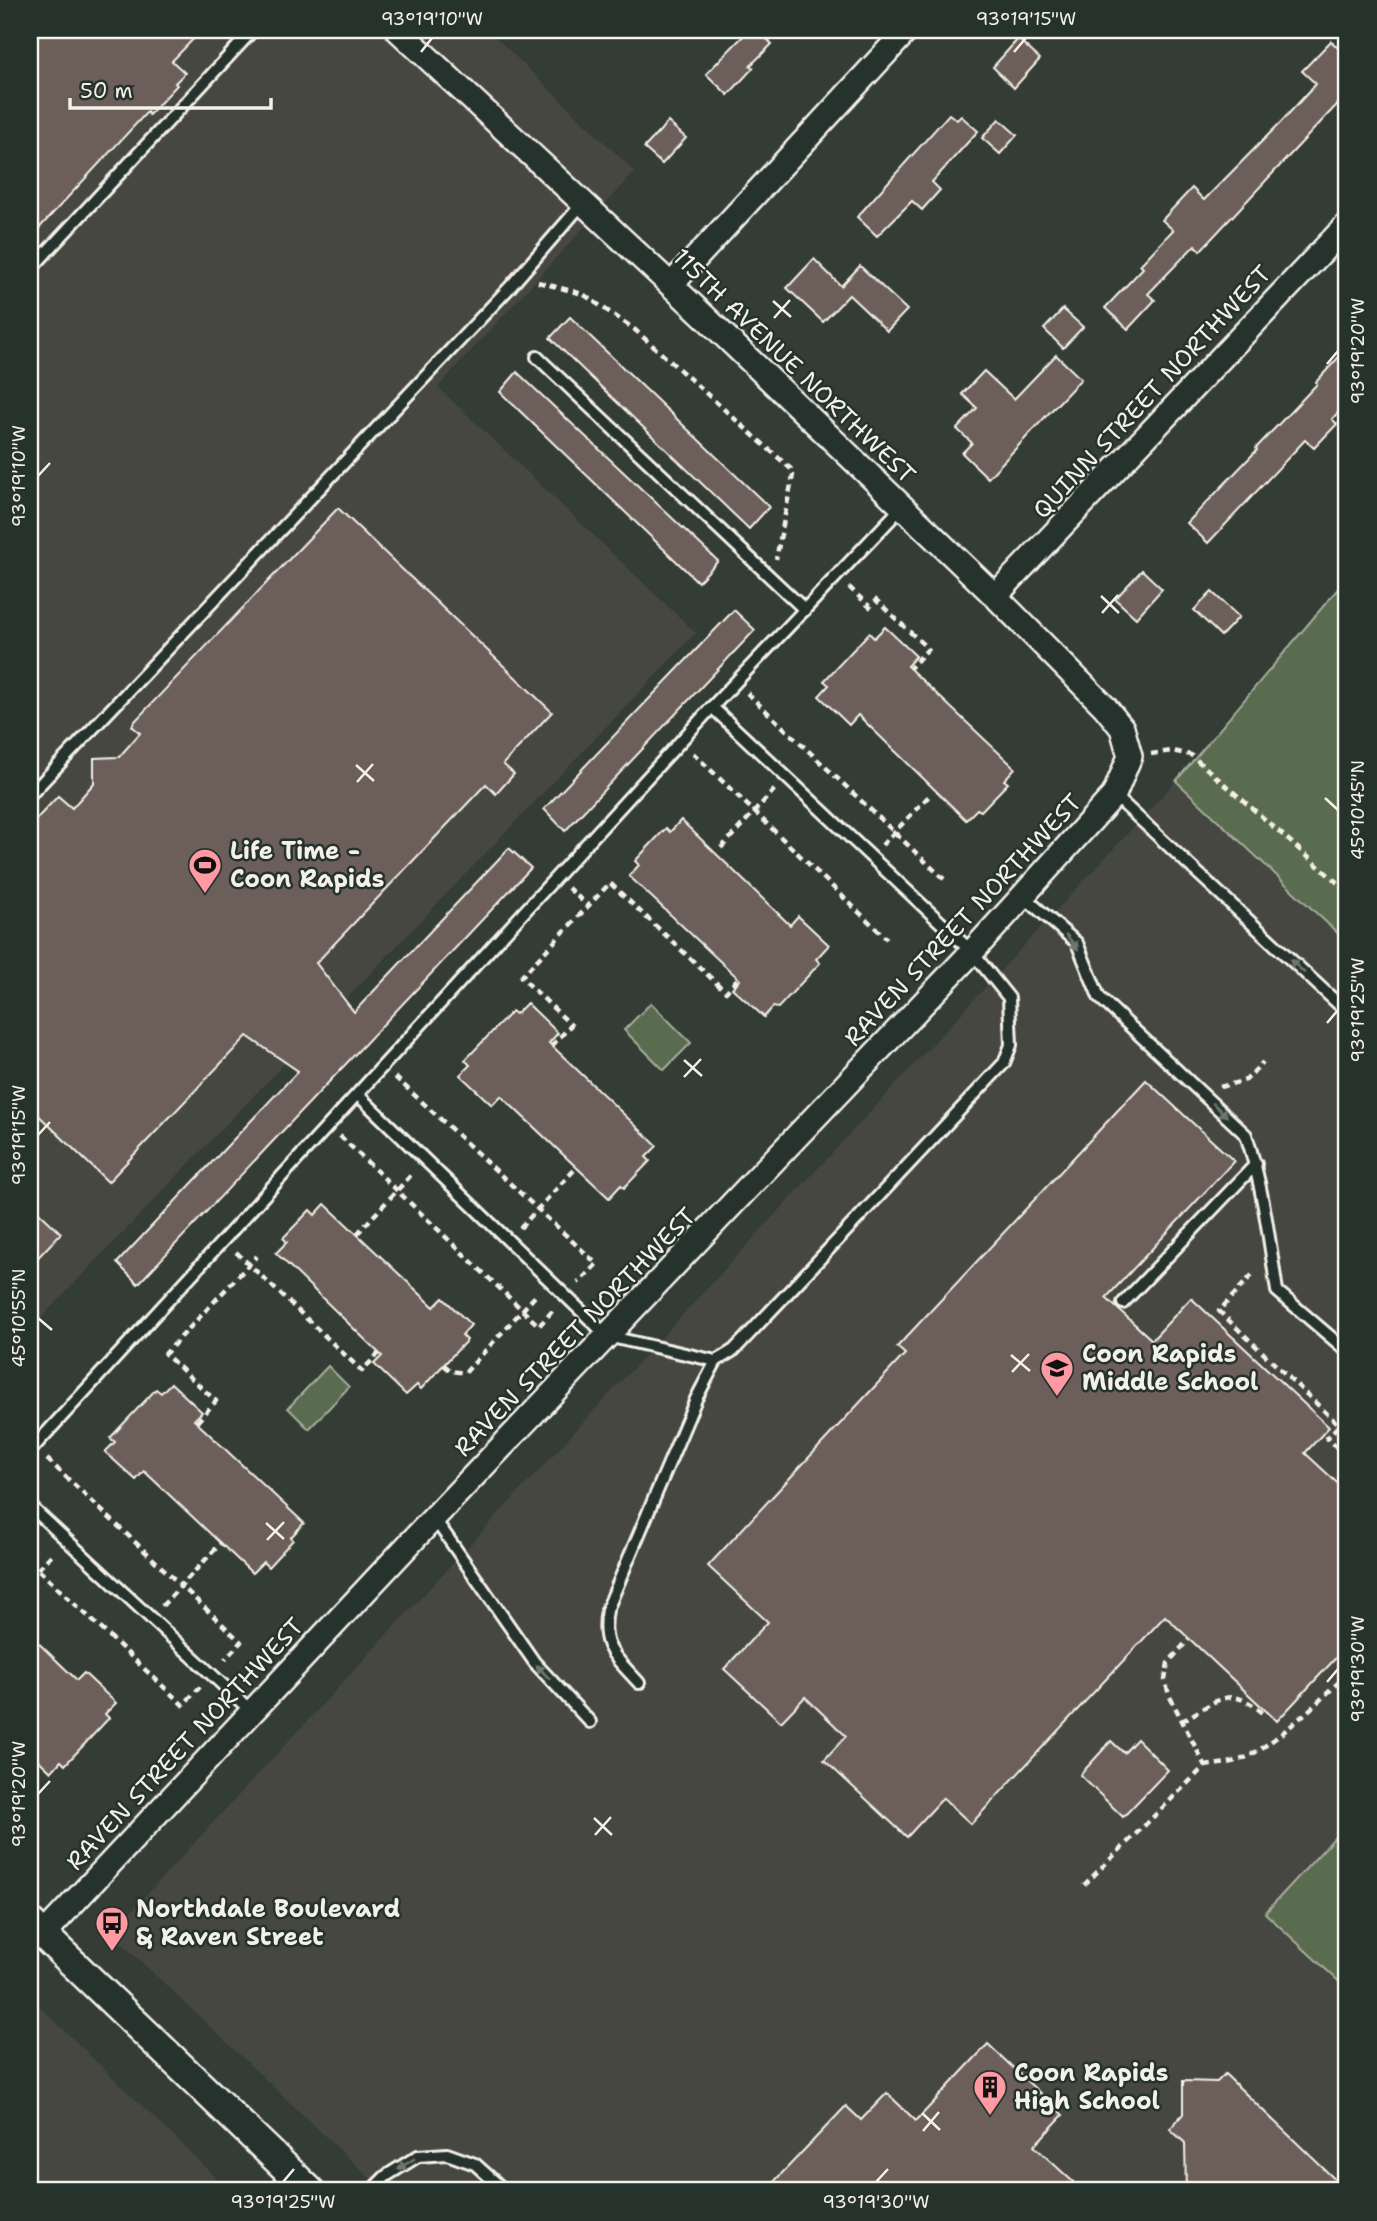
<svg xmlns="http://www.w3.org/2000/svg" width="1377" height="2221" font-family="'Shantell Sans',sans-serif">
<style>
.built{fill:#454641}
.green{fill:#5a6c4f;stroke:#a7ae9c;stroke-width:2}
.building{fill:#6c5f5a;stroke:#f4f1e8;stroke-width:2}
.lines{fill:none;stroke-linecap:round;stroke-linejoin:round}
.service-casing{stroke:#f4f1e8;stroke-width:16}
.minor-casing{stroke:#f4f1e8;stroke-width:28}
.tertiary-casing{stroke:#f4f1e8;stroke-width:33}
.path{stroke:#f4f1e8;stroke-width:4.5;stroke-dasharray:7 5;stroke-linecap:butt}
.service{stroke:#26332d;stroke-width:10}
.minor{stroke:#26332d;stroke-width:23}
.tertiary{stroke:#26332d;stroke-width:28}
.oneway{fill:#6e766e}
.ticks{fill:none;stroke:#f4f1e8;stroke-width:2.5}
.labels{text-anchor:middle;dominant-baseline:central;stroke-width:5;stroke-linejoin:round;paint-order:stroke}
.street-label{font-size:24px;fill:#f4f1e8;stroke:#26332d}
.poi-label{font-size:24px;font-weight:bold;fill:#f4f1e8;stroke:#26332d;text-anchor:start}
.neatline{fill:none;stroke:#f4f1e8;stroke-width:2.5}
.ticks-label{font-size:18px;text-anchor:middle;fill:#f4f1e8}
</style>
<rect width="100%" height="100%" fill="#343c36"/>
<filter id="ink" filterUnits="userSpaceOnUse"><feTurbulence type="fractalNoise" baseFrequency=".0143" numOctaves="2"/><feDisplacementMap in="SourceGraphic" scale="14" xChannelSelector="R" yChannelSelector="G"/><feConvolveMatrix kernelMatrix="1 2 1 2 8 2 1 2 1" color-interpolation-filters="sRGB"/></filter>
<g filter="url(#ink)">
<g class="built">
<polygon points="30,30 488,30 635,172 438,387 696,633 30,1330"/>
<polygon points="1176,781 1347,942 1347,2191 383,2191 111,1933"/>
<polygon points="30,1997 230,2191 30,2191"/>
</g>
<g class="green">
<polygon points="1347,578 1347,942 1176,781"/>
<polygon points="651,1003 691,1043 664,1070 624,1030"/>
<polygon points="328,1366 349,1387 309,1429 288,1408"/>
<polygon points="1347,1824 1347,1989 1265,1913"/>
</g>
<g class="building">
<polygon points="30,30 202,30 172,61 185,73 175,83 177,85 149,115 147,112 30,238"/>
<polygon points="749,30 758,30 772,44 750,66 753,68 728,95 706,74"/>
<polygon points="1018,39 1040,59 1014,88 993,67"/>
<polygon points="1331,41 1347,57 1347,94 1200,251 1195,245 1148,294 1155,300 1128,329 1105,308 1143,268 1140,265 1173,230 1162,220 1192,188 1204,200 1281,122 1316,84 1302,71"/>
<polygon points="949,114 957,120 961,116 978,131 932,182 940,190 922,210 912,201 877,236 857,217"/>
<polygon points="999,119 1017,135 1000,154 982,138"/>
<polygon points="668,122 686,138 662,164 644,148"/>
<polygon points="814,259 841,286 860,266 907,310 887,331 849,295 823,322 787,288"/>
<polygon points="1063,309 1083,327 1063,348 1044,329"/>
<polygon points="570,317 769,507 749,529 550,338"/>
<polygon points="1347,348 1347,403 1332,419 1337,424 1314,448 1305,440 1208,543 1187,523 1257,450 1256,448 1317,384 1316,382"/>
<polygon points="1056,355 1081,379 988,478 962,453 972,443 957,429 977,408 962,394 984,371 1014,399"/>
<polygon points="517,372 718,561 698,582 500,392"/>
<polygon points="338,508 552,712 503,764 514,774 496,794 486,784 316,963 354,1012 509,848 531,868 138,1284 117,1263 298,1071 247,1036 108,1182 30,1107 30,826 58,796 72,808 94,783 94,758 119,757 140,733 132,726 134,722"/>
<polygon points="1142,570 1162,589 1136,618 1115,599"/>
<polygon points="1212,592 1239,617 1221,636 1194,610"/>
<polygon points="734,610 755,630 565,831 544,809"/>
<polygon points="885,627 916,656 907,666 1015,768 1004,780 1008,783 981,811 977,809 966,820 858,715 849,725 819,696 829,685 824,681 869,633 874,638"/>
<polygon points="681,820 790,925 798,916 829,945 816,959 820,963 778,1008 773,1007 764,1017 732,988 740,980 629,876 639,865 635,861 666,828 670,832"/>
<polygon points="527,1003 558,1033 549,1043 657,1146 646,1157 650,1161 624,1188 621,1185 609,1198 501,1096 492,1105 460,1075 470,1065 465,1060 512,1011 516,1014"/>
<polygon points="1146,1080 1234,1161 1106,1298 1152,1340 1191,1298 1329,1427 1305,1453 1347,1492 1347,1646 1277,1721 1165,1616 971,1824 943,1798 907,1837 824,1760 846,1736 805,1697 781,1722 724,1669 768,1622 708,1566 905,1354 897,1347"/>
<polygon points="30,1204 61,1233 30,1266"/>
<polygon points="325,1204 434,1307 443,1298 471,1325 462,1335 467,1340 421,1389 417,1385 406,1395 374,1364 382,1356 276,1253 287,1242 283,1238 310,1210 315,1215"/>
<polygon points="171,1383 202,1412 194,1420 304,1523 291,1537 293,1540 268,1567 263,1562 252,1573 144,1471 136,1480 105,1452 115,1442 110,1438 156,1389 161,1393"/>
<polygon points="30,1635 77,1680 84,1673 116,1703 105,1714 109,1718 65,1765 61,1761 51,1772 30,1752"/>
<polygon points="1137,1739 1168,1770 1123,1817 1080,1775 1111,1741 1124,1753"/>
<polygon points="988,2044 1063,2115 1034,2146 1083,2191 765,2191 846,2106 861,2120 887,2093 916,2121"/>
<polygon points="1225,2074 1347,2191 1186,2191 1185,2143 1170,2129 1183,2114 1183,2081 1217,2082"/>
</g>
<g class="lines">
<defs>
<g id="service">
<polyline points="30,270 253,30"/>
<polyline points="537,357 805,610"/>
<polyline points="30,795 510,287 582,204"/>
<polyline points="1114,795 1347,1012"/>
<path d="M 1023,896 L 1077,943 L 1099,997 L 1246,1135 C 1263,1186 1269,1238 1277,1291 L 1347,1351"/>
<polyline points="358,1095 607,1336 716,1361 734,1350 1004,1063 1011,1045 1009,998 972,952 712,707"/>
<polyline points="1123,1303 1256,1164"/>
<polyline points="30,1451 712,707 903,506"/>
<polyline points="30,1506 251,1711"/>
<polyline points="434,1518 535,1663 590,1722"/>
<path d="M 639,1683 C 615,1656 600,1648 607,1610 L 696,1399 L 716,1361"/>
<polyline points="371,2191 386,2176 418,2156 447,2154 475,2164 505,2191"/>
</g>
<g id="minor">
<polyline points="671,285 907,30"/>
<polyline points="995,596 1347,225"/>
<polyline points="43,1935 428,1524 972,952 1114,795 1130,756 1122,728 1105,707 995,596 703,315 398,30"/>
</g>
<polyline id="tertiary" points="30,1922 310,2191"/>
</defs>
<use href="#service" class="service-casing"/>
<use href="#minor" class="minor-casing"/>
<use href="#tertiary" class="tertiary-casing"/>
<g class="path">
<polyline points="538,282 583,294 634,329 791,469 793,475 776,559"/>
<polyline points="849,587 870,607 876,600 928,649 910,668"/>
<polyline points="747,693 945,880"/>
<polyline points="693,753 887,939"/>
<polyline points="1151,754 1172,751 1191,755 1347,891"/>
<polyline points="882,845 930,795"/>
<polyline points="721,848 775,789"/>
<polyline points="568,888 588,906"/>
<polyline points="552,1046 571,1025 521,977 610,883 726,992 738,978"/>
<polyline points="395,1077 597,1264 578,1283"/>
<polyline points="1220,1087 1246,1080 1263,1062"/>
<polyline points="340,1136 539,1326 555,1308"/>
<polyline points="520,1228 577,1167"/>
<polyline points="357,1234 413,1173"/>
<polyline points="236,1252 362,1371 379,1353"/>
<polyline points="1252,1275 1219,1311 1339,1425 1327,1438 1347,1457"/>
<polyline points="444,1365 451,1371 465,1373 538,1293"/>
<polyline points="197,1422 216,1401 165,1354 257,1256"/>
<polyline points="47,1459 241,1642 225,1659"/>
<polyline points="30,1562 183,1705 200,1687"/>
<polyline points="30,1578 53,1553"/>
<polyline points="162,1606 221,1543"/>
<path d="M 1182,1721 C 1217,1701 1230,1683 1264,1714"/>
<path d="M 1205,1766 C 1215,1764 1227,1764 1237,1761 C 1267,1752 1324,1697 1347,1674"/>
<polyline points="1084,1885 1205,1766 1169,1695 1165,1680 1168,1663 1189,1639"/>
</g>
<use href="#service" class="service"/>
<use href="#minor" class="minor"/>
<use href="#tertiary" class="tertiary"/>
</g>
<defs><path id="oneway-solid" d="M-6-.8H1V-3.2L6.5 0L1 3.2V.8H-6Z" transform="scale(1.75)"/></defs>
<g class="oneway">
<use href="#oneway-solid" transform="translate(1072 942) rotate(51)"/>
<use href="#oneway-solid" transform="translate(1297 966) rotate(-137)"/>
<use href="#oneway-solid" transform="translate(1220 1110) rotate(43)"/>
<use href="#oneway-solid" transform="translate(543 1672) rotate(-133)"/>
<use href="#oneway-solid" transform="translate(406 2164) rotate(148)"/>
</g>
</g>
<path class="ticks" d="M 421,52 L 432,38M 1014,52 L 1026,38M 773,301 L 791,317M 774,318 L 790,300M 1327,364 L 1338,351M 38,476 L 50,463M 1101,596 L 1119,613M 1102,613 L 1118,595M 356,765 L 374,781M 357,782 L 373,764M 1325,798 L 1338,810M 1327,1023 L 1338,1010M 684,1060 L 702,1076M 684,1077 L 701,1059M 38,1135 L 50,1122M 38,1318 L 52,1330M 1011,1355 L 1030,1371M 1012,1372 L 1029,1354M 266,1523 L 284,1539M 267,1540 L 284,1522M 1327,1682 L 1338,1669M 38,1794 L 50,1781M 594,1818 L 612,1835M 595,1835 L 611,1817M 922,2113 L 940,2130M 923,2131 L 939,2112M 283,2182 L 294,2169M 876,2182 L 888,2169"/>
<defs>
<symbol id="stadium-pin" viewBox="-11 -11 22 30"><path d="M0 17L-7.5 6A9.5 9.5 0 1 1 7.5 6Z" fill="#ff9aa2" stroke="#26332d"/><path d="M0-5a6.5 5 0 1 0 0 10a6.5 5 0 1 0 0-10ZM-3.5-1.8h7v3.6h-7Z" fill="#111"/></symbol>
<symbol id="school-pin" viewBox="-11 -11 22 30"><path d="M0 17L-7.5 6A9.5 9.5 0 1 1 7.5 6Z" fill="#ff9aa2" stroke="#26332d"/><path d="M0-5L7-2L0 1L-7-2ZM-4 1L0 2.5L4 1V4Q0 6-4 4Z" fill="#111"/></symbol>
<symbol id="bus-pin" viewBox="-11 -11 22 30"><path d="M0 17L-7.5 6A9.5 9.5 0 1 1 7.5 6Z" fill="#ff9aa2" stroke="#26332d"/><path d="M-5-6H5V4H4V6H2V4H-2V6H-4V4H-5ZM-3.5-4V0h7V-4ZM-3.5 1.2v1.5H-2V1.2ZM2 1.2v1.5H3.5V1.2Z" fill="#111"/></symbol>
<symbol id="building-pin" viewBox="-11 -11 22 30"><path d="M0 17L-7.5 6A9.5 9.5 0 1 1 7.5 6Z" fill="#ff9aa2" stroke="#26332d"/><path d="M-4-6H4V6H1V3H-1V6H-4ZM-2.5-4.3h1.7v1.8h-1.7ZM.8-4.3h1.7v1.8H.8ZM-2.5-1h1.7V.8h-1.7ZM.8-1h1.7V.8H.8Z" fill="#111"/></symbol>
</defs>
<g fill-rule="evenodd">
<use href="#stadium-pin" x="186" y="846" width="38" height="52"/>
<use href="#school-pin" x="1038" y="1349" width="38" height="52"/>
<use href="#bus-pin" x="93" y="1904" width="38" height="52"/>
<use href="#building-pin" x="971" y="2068" width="38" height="52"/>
</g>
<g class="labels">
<g class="street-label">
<text transform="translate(794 366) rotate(44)">115TH AVENUE NORTHWEST</text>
<text transform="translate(1152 392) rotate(-47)">QUINN STREET NORTHWEST</text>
<text transform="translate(963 920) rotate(-47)">RAVEN STREET NORTHWEST</text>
<text transform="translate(575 1332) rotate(-46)">RAVEN STREET NORTHWEST</text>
<text transform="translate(185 1744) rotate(-47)">RAVEN STREET NORTHWEST</text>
</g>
<g class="poi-label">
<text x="230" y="851">Life Time -<tspan x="230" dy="28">Coon Rapids</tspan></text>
<text x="1082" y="1354">Coon Rapids<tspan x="1082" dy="28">Middle School</tspan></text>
<text x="136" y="1909">Northdale Boulevard<tspan x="136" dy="28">&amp; Raven Street</tspan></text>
<text x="1014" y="2073">Coon Rapids<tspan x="1014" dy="28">High School</tspan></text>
</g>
</g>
<rect width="1377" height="2221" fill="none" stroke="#26332d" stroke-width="77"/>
<path d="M70 98v10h201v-10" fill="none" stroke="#f4f1e8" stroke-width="3.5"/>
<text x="80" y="98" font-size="21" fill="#f4f1e8" stroke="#26332d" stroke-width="5" paint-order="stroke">50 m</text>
<rect x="38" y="38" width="1300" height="2144" class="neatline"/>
<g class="ticks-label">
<text x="432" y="25">93°19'10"W</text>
<text x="1026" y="25">93°19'15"W</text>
<text transform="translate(1358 351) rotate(-90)" y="6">93°19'20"W</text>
<text transform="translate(19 476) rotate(-90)" y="6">93°19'10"W</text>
<text transform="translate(1358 810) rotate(-90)" y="6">45°10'45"N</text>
<text transform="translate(1358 1010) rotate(-90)" y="6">93°19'25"W</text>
<text transform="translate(19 1135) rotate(-90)" y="6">93°19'15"W</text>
<text transform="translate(19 1318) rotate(-90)" y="6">45°10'55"N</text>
<text transform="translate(1358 1669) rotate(-90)" y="6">93°19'30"W</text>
<text transform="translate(19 1794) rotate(-90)" y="6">93°19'20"W</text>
<text x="283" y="2208">93°19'25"W</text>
<text x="876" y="2208">93°19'30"W</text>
</g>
</svg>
